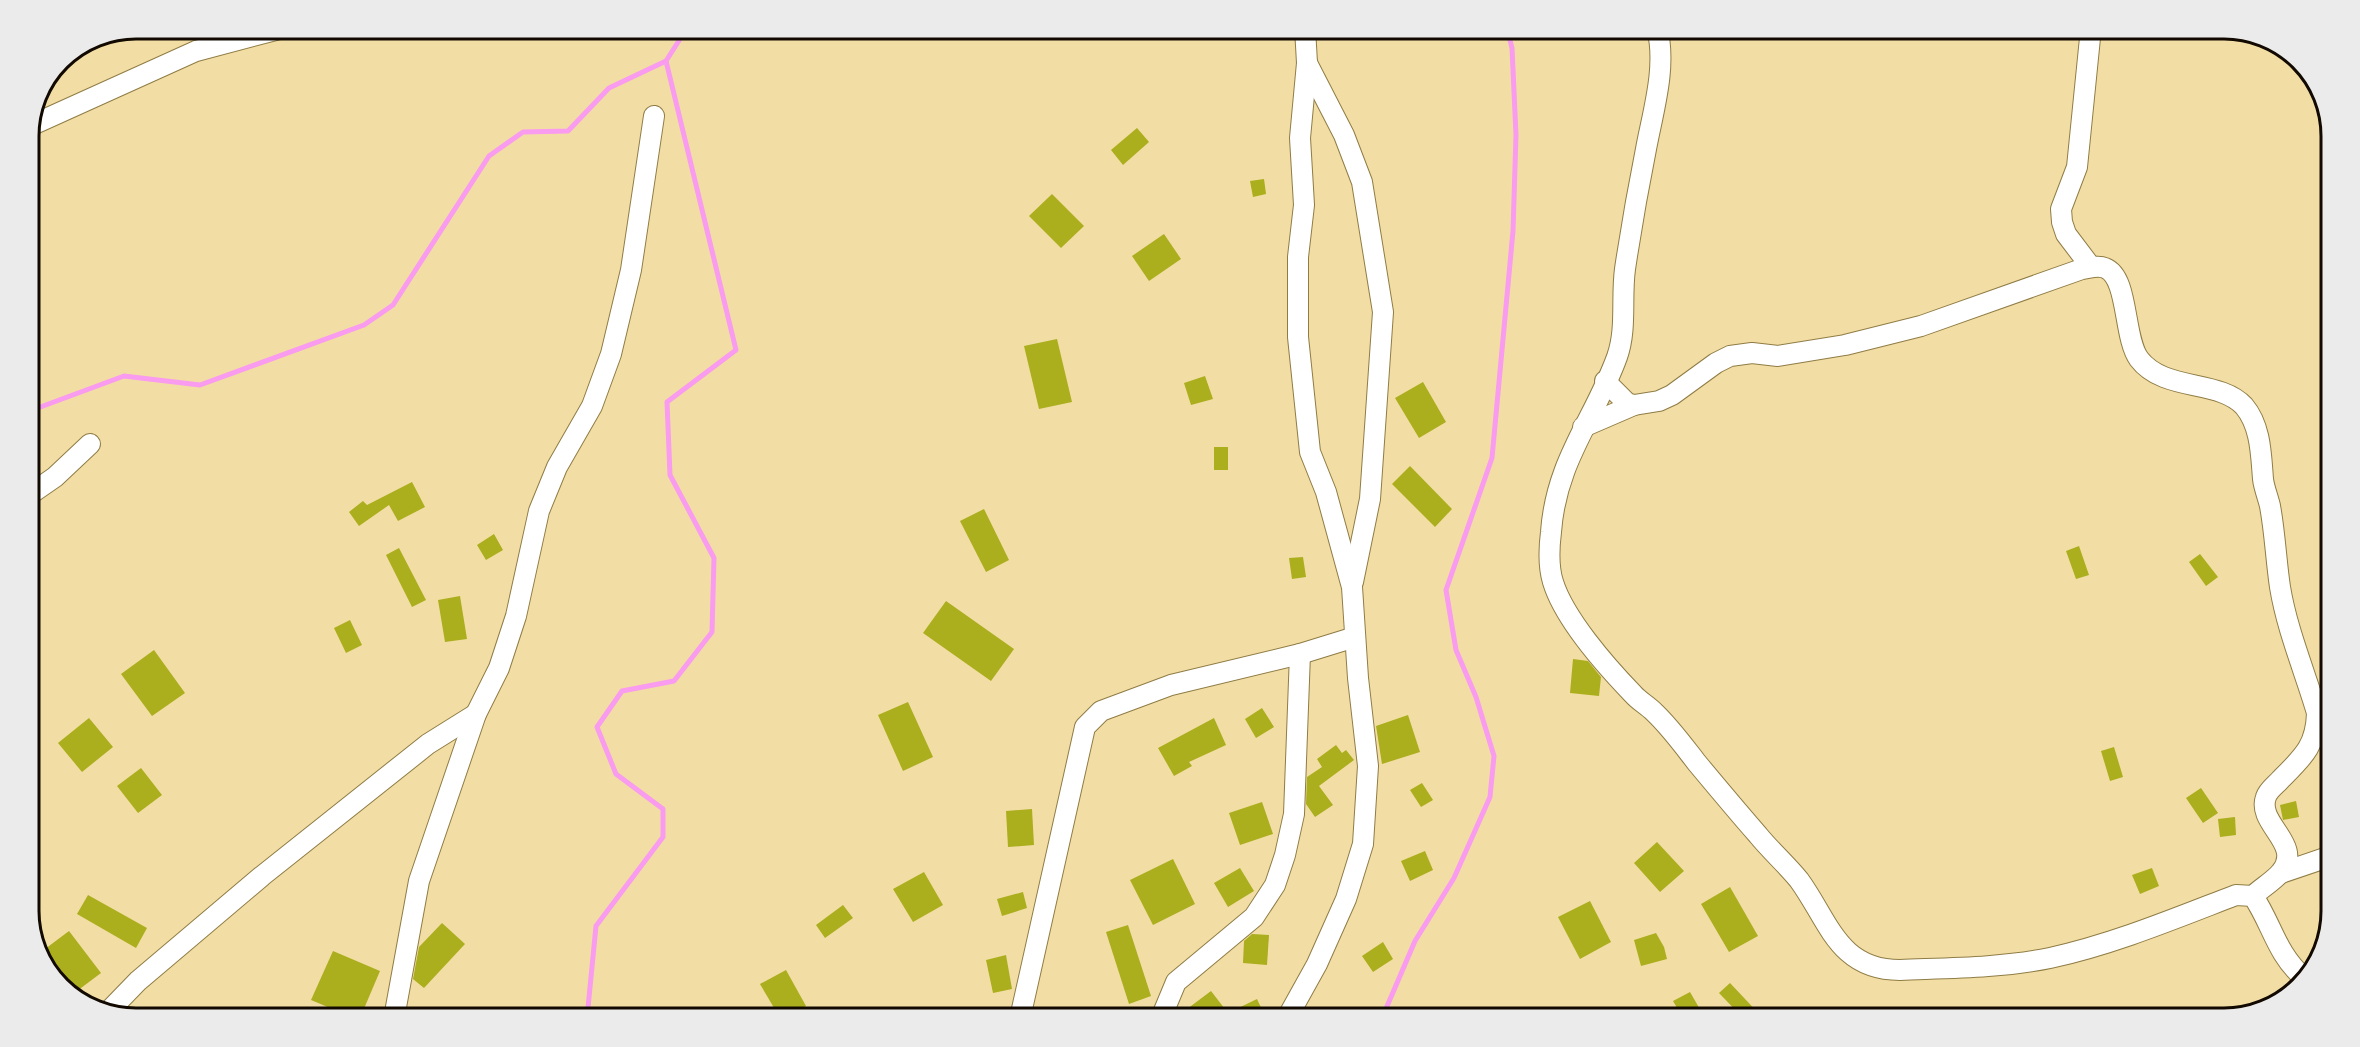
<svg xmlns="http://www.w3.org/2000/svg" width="2360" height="1047" font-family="Lato,sans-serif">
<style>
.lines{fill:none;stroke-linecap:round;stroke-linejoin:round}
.stream{stroke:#f99bee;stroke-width:5}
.building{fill:#abae1d}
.minor-casing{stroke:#8f7c45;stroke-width:22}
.minor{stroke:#fff;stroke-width:20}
.rim{fill:none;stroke:#120a00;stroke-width:3}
</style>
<rect width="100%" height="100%" fill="#f2dea4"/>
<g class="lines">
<g class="stream">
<polyline points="29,405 35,409 124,376 200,385 364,325 393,305 489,156 523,132 568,131 609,88 666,61"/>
<polyline points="587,1018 596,926 663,837 663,809 616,774 597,727 622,691 674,681 712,632 714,558 670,475 667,402 736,350 666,61 687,28"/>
<polyline points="1382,1018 1415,941 1454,878 1490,797 1494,756 1476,697 1456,650 1446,590 1492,458 1513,231 1516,135 1512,48 1507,28"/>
</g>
</g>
<g class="building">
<polygon points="1137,128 1149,142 1123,165 1111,150"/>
<polygon points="1264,179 1266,194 1253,197 1250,181"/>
<polygon points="1052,194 1084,226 1061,248 1029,216"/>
<polygon points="1164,234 1181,259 1149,281 1132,256"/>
<polygon points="1057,339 1072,402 1039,409 1024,346"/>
<polygon points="1205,376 1213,399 1191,405 1184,383"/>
<polygon points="1423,382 1446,422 1419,438 1395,398"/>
<rect x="1214" y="447" width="14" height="23"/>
<polygon points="1410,466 1452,509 1435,527 1392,484"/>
<polygon points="412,482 425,507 398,521 389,505 359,526 349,512 363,501 367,505"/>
<polygon points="984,509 1009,560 986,572 960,521"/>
<polygon points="494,534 503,550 486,560 477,545"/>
<polygon points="2079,546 2089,575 2076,579 2066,551"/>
<polygon points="399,548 426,600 412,607 386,555"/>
<polygon points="2200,554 2218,577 2206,586 2189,562"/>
<polygon points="1303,557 1306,577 1292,579 1289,558"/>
<polygon points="460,596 467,639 445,642 438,600"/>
<polygon points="946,601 1014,649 991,681 923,633"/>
<polygon points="350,620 362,645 346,653 334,628"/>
<polygon points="154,650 185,693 152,716 121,674"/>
<polygon points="1573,659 1588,661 1601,677 1599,696 1570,693"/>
<polygon points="908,702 933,757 903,771 878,715"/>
<polygon points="1262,708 1274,727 1256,738 1245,719"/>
<polygon points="1408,715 1420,752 1382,764 1376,726"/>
<polygon points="89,718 113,747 82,772 58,743"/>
<polygon points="1214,718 1226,745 1189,762 1192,766 1174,776 1158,748"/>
<polygon points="1336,745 1342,753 1346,750 1354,760 1319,786 1333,805 1315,817 1306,804 1307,777 1322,767 1317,759"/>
<polygon points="2114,747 2123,777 2110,781 2101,751"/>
<polygon points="141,768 162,795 138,813 117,786"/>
<polygon points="1422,783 1433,800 1421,807 1410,790"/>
<polygon points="2201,788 2218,813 2203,823 2186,798"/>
<polygon points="2296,801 2299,817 2283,820 2280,805"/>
<polygon points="1262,802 1273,834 1240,845 1229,813"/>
<polygon points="1032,809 1034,845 1008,847 1006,811"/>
<polygon points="2235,817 2236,835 2220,837 2218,819"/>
<polygon points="1657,842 1684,871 1660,892 1634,863"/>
<polygon points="1425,851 1433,870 1410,881 1401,861"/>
<polygon points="1173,859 1195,904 1153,925 1130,880"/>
<polygon points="1240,868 1254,891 1228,907 1214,883"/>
<polygon points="2152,868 2159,886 2140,894 2132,875"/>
<polygon points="924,872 943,905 913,922 893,889"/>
<polygon points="1730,887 1758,936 1729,952 1701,904"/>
<polygon points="1023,892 1027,908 1002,916 997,899"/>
<polygon points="88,895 147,928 136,948 77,914"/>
<polygon points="1590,901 1611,942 1580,959 1558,917"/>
<polygon points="843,905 853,918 825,938 816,925"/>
<polygon points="442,923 465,944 424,988 413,979 419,947"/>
<polygon points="1128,925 1151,996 1129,1004 1106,932"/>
<polygon points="69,931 101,973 73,994 54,979 41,952"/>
<polygon points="1656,933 1664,947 1667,959 1641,966 1634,940"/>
<polygon points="1252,934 1269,935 1267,965 1243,963 1244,941"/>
<polygon points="1383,942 1393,959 1373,972 1362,956"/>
<polygon points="333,951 380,971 360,1018 354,1018 311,1000"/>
<polygon points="1006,955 1012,989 993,993 986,960"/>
<polygon points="786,970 806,1006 784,1018 780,1018 760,984"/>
<polygon points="1730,983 1763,1018 1743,1018 1719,993"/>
<polygon points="1211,991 1228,1013 1257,999 1266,1018 1175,1018"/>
<polygon points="1690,992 1705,1018 1683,1018 1673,1001"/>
</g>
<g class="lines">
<defs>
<g id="minor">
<path d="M 1657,28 C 1667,67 1653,111 1646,149 C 1638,189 1631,229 1625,269 C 1621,298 1627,329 1617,357 C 1594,420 1556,461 1551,532 C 1549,548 1548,566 1553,582 C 1564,618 1606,666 1633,694 C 1639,701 1647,705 1654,712 C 1670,727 1683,745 1697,763 C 1717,787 1737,811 1758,835 C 1770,850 1786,864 1799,880 C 1829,921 1838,970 1900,970 C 1950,968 2001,968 2050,958 C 2114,944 2176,918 2236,895 L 2253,896 C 2272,924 2276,953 2303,977"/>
<polyline points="2091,28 2077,167 2061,209 2062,222 2066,234 2091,267"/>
<polyline points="1307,63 1344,135 1362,182 1383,312 1370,499 1353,582"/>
<polyline points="30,126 196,51 283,28"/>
<path d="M 1605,381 L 1627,403 L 1634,405 L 1659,401 L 1672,395 L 1716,363 L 1730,356 L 1752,353 L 1778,356 L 1845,345 L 1921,326 L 2082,269 C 2090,268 2098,265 2105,268 C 2129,277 2123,337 2139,359 C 2164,392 2219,379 2244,406 C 2261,426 2261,455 2263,479 C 2264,488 2268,497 2270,506 C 2275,533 2276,560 2280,587 C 2287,630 2305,672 2317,713 C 2316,746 2303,757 2281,779 C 2276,785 2268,790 2266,797 C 2256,824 2304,844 2281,872 C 2274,881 2261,888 2253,896"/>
<polyline points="1583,427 1634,405"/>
<polyline points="29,495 55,477 90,444"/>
<polyline points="2281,873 2331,856"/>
<polyline points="107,1013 138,981 262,876 428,744 476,714"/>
<polyline points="394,1018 419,881 476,714 499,668 516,616 539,511 557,467 592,406 611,354 631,270 654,116"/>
<polyline points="1020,1018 1085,727 1101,711 1171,685 1300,654 1355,637"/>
<polyline points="1161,1018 1176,982 1254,917 1275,885 1285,855 1294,814 1300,654"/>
<polyline points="1287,1018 1317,964 1346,899 1363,844 1368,766 1358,678 1352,587 1326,492 1310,452 1298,337 1298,257 1304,205 1300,138 1307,63 1305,28"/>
</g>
</defs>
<use href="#minor" class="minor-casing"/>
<use href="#minor" class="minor"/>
</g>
<path d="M0 0H2360V1047H0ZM136 39H2224A97 97 0 0 1 2321 136V911A97 97 0 0 1 2224 1008H136A97 97 0 0 1 39 911V136A97 97 0 0 1 136 39Z" fill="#ecebeb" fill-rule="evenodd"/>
<path class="rim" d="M136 39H2224A97 97 0 0 1 2321 136V911A97 97 0 0 1 2224 1008H136A97 97 0 0 1 39 911V136A97 97 0 0 1 136 39Z"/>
</svg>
